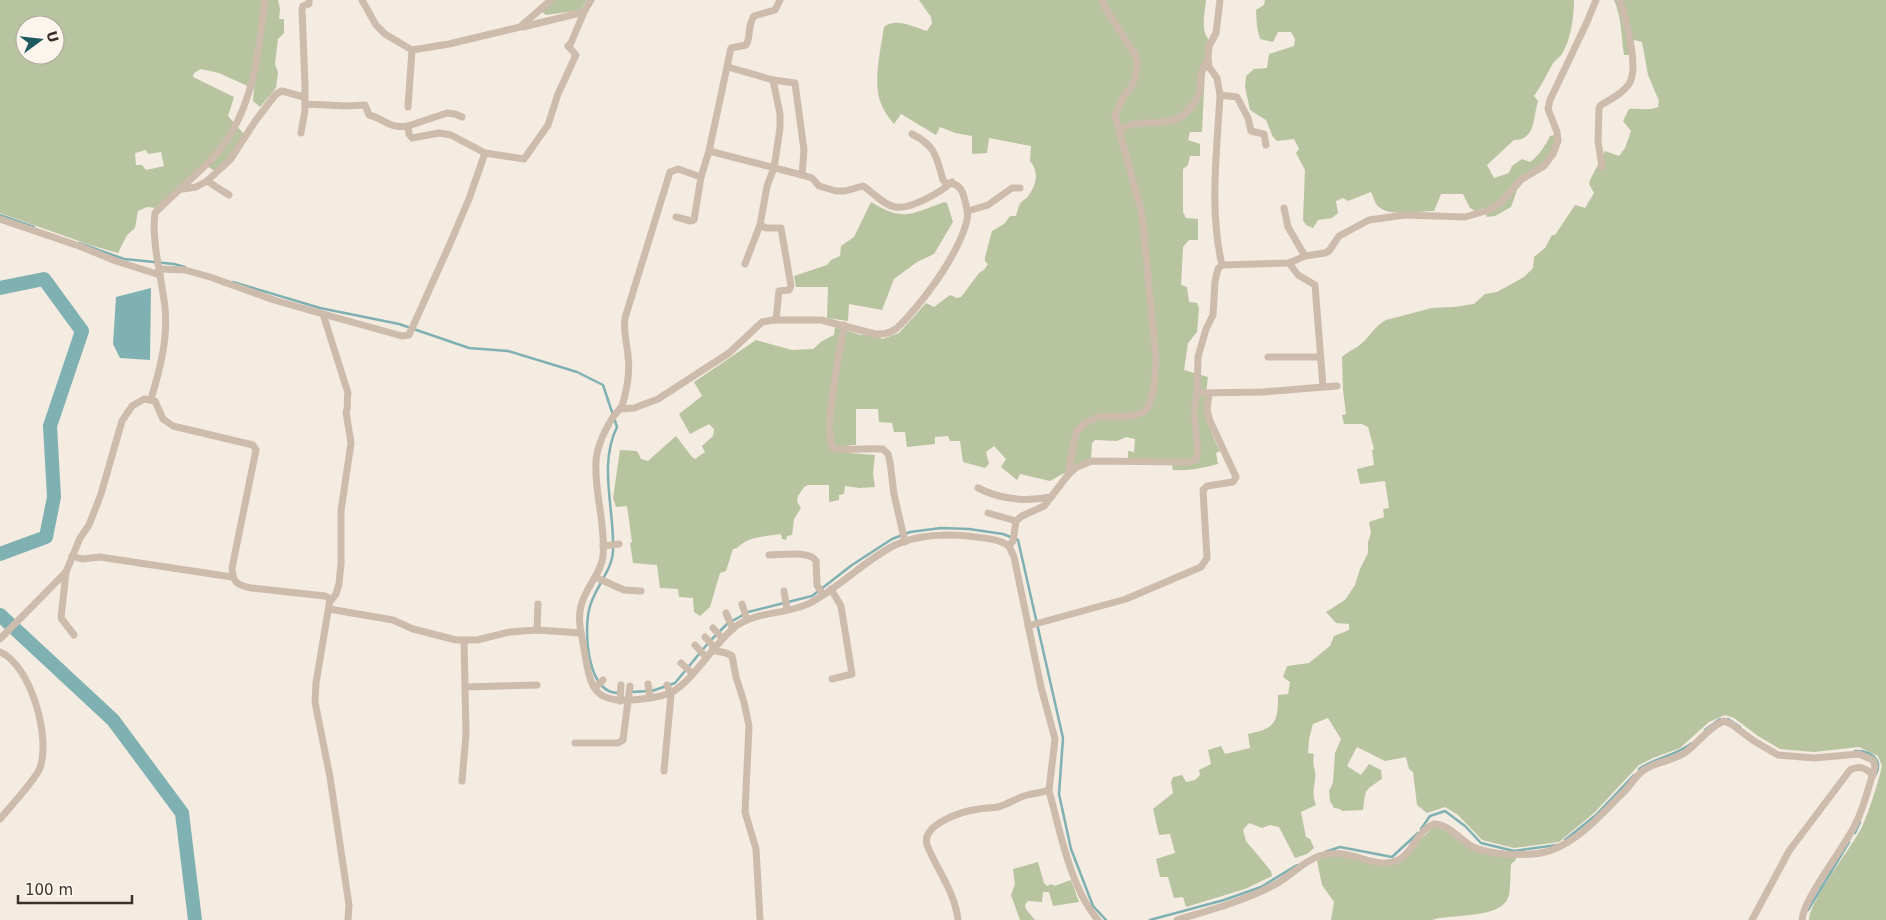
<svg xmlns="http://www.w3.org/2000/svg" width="1886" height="920" font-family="'DejaVu Sans',sans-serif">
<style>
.green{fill:#b8c4a0;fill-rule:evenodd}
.water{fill:#7fb0b2}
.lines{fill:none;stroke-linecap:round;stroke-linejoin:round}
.stream{stroke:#7fb0b2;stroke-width:2.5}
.river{stroke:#7fb0b2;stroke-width:14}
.minor{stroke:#cdbbac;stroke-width:7}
</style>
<rect width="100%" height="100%" fill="#f4ebe1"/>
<g class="green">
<path d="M 0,0 L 278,0 L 280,9 L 279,19 L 284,19 L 284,33 L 278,39 L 275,64 L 278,72 L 276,88 L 260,107 L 253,101 L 254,89 L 219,73 L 201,69 L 194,73 L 193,77 L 234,97 L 228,116 L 244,134 L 228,160 L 215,171 L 203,164 L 156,208 L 147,207 L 138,211 L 135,228 L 127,235 L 118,253 L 90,245 L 0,213 ZM 25,25 L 55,25 L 55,55 L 25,55 ZM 146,150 L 148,154 L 161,152 L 164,166 L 146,170 L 142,165 L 136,165 L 135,153 Z"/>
<polygon points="555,0 587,0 581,10 546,15 542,12"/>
<path d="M 919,0 L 1206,0 C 1205,12 1200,30 1209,40 L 1209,69 L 1205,71 L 1202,132 L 1190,132 L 1188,140 L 1200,144 L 1200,156 L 1190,156 L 1188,165 L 1183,169 L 1183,212 L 1186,218 L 1198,219 L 1198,240 L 1189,240 L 1183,247 L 1181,285 L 1187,287 L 1189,302 L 1197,303 L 1199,308 L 1197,332 L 1188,343 L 1184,370 L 1208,377 C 1204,406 1206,425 1220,451 L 1216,453 L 1218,464 C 1202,468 1189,471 1173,470 L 1172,465 L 1128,464 L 1128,451 L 1134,452 L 1135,439 L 1126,437 L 1117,441 L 1095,440 L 1092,443 L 1091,458 L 1050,481 L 1020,474 L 1017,480 L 1001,467 L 1006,459 L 994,446 L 986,452 L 989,464 L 985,468 L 963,462 L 960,441 L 950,441 L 948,436 L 935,437 L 935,444 L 907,447 L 905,432 L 894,432 L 892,423 L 879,422 L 878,409 L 856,409 L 856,445 L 849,445 L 849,453 L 875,455 L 873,474 L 875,487 L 860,488 L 845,486 L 844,494 L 839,495 L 839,500 L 829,502 L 829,485 L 808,485 L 804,487 L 798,496 L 797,501 L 801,508 L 794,519 L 792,535 L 787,536 L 786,540 L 782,539 L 781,534 C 767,536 747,537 737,548 L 733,549 L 726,571 L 720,573 L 710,607 L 700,616 L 694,612 L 693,598 L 679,597 L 678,589 L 660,588 L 657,565 L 633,563 L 630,543 L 632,542 L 627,506 L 616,507 L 613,498 L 620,450 L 637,451 L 641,459 L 648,461 L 676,436 L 692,457 L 695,459 L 705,452 L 702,446 L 713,436 L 714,429 L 709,424 L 690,434 L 679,414 L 702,396 L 694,382 L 756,340 L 792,350 L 813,349 L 822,341 L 834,335 L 835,327 L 861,335 L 873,331 L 882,339 L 899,333 L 926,303 L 934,307 L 950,295 L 957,298 L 961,297 L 979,273 L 984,270 L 988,264 L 985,261 L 985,257 L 992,231 L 1004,224 L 1010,216 L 1016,216 C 1017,212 1018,207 1020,204 C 1022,200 1027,199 1029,195 C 1037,183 1039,172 1030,161 L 1031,146 L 989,138 L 987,153 L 972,154 L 972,136 L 955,133 L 940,127 L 936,135 L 901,114 L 894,124 C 888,117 883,110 880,101 C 873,80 881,48 884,27 C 896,17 914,27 927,31 L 932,23 L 931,17 Z"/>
<path d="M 1265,0 L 1574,0 C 1574,16 1571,39 1562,54 C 1559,58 1554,61 1552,65 C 1546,76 1541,86 1534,96 L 1538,101 C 1533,117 1536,140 1514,140 L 1487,165 L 1494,178 L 1509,173 L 1512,166 L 1522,159 L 1530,162 C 1539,156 1545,146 1550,136 L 1554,135 L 1556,142 L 1547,160 L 1522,183 L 1517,190 L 1511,207 L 1495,216 L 1487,217 L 1483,208 L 1475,211 L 1470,208 L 1463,194 L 1441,194 L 1434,211 C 1422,211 1392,216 1382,209 C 1375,206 1374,198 1371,192 L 1348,201 L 1343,198 L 1336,201 L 1338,213 L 1332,218 L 1318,220 L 1313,228 L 1306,225 L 1303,220 L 1305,170 L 1296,153 L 1299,149 L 1294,139 L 1277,141 L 1273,137 L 1266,120 L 1250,110 L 1245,87 L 1246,76 L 1254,69 L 1267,68 L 1269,54 L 1294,46 L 1295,39 L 1291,32 L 1278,32 L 1273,42 L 1260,39 L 1257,27 L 1256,10 L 1264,5 Z"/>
<path d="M 1614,0 L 1886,0 L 1886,920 L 1809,920 C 1809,902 1850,849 1861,829 C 1870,809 1877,786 1882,766 L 1878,756 L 1859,747 L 1814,752 L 1780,749 L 1758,736 L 1734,718 L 1725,715 L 1709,722 L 1680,748 L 1653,758 L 1639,765 L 1594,813 L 1559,842 L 1514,848 L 1482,840 L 1458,815 L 1445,807 L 1427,813 L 1417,805 L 1413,772 L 1409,769 L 1406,757 L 1385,761 L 1357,747 L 1347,766 L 1361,775 L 1369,764 L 1381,770 L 1382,779 C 1364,791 1366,788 1363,810 L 1342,811 L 1340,809 L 1334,808 L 1330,801 L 1329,791 L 1333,783 L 1335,753 L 1341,739 L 1328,718 L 1313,724 L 1309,739 L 1308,753 L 1314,754 C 1313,761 1313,764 1315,771 C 1317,783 1310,790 1316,805 L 1301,812 L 1306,837 L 1310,839 L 1314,848 L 1307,854 L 1295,858 L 1279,827 L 1270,825 L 1262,828 L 1249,823 L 1243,830 L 1246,841 L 1271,871 L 1272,876 L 1245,889 L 1186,907 L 1183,897 L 1174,898 L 1168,877 L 1160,877 L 1156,859 L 1175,853 L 1170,834 L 1159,835 L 1153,809 L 1173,793 L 1171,782 L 1173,777 L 1182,775 L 1186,782 L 1195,780 L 1200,775 L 1199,770 L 1211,764 L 1208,750 L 1221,746 L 1225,754 L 1250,748 L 1248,734 C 1276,728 1278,723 1278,695 L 1288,694 L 1290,682 L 1283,677 L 1287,666 L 1309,663 L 1330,646 L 1334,636 L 1349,630 L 1349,624 L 1336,623 L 1326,612 L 1345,600 L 1355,585 L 1360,569 L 1368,553 L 1368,542 L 1371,533 L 1369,522 L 1384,517 L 1383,509 L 1389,508 L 1385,481 L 1360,484 L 1357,469 L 1374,465 L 1372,450 L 1374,449 L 1368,427 L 1362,424 L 1344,424 L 1342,415 L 1346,414 L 1343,390 L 1342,357 C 1348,351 1356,349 1362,343 C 1371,335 1375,326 1386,320 L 1432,308 L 1454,307 L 1474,304 L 1485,294 L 1497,292 L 1524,277 L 1533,268 L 1534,257 L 1545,248 L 1552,235 L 1555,235 L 1575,205 L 1585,208 L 1594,193 L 1589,184 L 1590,180 L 1605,151 L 1619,156 L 1625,148 L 1631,131 L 1623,121 L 1629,109 C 1640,108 1648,111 1658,107 L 1659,101 L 1648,75 L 1642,42 L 1634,40 L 1629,55 L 1624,55 C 1621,36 1622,18 1614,0 Z"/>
<path d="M 871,202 C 903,222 912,214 944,202 L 947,203 L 953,222 L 934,254 L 917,262 L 894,279 L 882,310 L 849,304 L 848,321 L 827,318 L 828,287 L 796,287 L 794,276 L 827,265 L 831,260 L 840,256 L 841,246 L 854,237 Z"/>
<path d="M 1435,826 L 1448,832 L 1459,840 L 1515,857 L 1516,860 L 1511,864 C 1510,874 1511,885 1509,895 C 1503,920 1453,913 1432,920 L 1331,920 L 1334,902 L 1322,885 L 1317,861 C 1338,844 1369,871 1392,865 C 1400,863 1425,834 1435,826 Z"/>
<polygon points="1038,862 1044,883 1047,886 1052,884 1054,886 1071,880 1079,902 1053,906 1049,892 1043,892 1042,902 1028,901 1025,905 1026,909 1035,920 1020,920 1011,895 1015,884 1013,869"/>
</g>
<polygon class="water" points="151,288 150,360 120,358 113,344 116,297"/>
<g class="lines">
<g class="stream">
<polyline points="0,215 34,227"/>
<polyline points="79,243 124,259 174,264 185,267"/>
<path d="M 233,282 L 320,308 L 399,324 L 469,348 L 508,351 L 577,372 L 603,385 L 617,427 C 598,465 615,511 613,551 C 612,572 593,589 589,610 C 584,633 587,695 620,693"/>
<polyline points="630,692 652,691 675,683 709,642 727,624 748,612 812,596 852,565 892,539 910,532 941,528 969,529 1003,534 1018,540 1063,738 1059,794 1071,849 1093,906 1106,920"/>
<polyline points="1728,719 1740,727"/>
<polyline points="1705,730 1720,719"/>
<path d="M 1855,751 C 1870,750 1883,759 1876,774"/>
<path d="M 1639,769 C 1656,757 1676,756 1692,743"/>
<polyline points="1421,829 1430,816 1445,811 1465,826 1481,843 1514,851 1557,845"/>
<polyline points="1855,833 1860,822"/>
<polyline points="1565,840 1596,815 1634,775"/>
<polyline points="1325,852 1340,847 1392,857 1418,833"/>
<polyline points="1808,910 1849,842"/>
<polyline points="1150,920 1224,900 1261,887 1297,865"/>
</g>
<g class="river">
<polyline points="0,288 44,279 82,331 50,426 54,497 46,537 0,554"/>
<polyline points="0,615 113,720 182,813 195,920"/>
</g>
<g class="minor">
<polyline points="362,0 376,25 385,34 412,50 449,44 520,27 551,0"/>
<path d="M 780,0 L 775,10 L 754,16 C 747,26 751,38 746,45 L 731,48 L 709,151 L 701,177 L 678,169 L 670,172 L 625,318 C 623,332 627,342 628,356 C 630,371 627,389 623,403 C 621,409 617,412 613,417 C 605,430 597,446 596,461 C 594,493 606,524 603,556 C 601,574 585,588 581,606 C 577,621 582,635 584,649 C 590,683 591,703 631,700 C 644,699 658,698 670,693 C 692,683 714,643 736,626 C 759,610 787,615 810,603 C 840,587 865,560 895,545 C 917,535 945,534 968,536 C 981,538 997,538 1009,546 L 1014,557 L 1041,687 L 1055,739 L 1049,790 C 1042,793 1034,793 1027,795 C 1017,798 1008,804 998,807 C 992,808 985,808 979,809 C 963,811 921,824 927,845 C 937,870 955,892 958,920"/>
<path d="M 1220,0 L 1216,33 L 1209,46 L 1208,58 L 1209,67 L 1217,78 L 1220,95 C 1217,152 1209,209 1222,265"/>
<polyline points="523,27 584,12 591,0"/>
<polyline points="728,67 773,80 795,83 804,150 802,175"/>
<polyline points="1220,95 1237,97 1248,118 1251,131 1264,134 1266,145"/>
<path d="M 305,104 L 346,106 L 365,105 L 369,115 C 386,119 388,129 408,126 L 409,134 L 412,138 L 439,133 L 451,135 L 485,153"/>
<polyline points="408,107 412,50"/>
<polyline points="408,126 447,113 455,114 462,117"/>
<path d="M 1119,132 C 1140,110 1174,141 1197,98 C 1201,92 1200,83 1201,75 C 1202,70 1205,65 1207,60"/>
<polyline points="301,133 305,110 305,85 302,9 303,6 309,4 309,0"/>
<path d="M 709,151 L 802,175 L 812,178 L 819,186 L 836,191 L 845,191 L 863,186 C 873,192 883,205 895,207 C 910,210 941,192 952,182"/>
<path d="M 1602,167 L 1598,141 L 1599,108 L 1601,105 C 1611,99 1622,94 1629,84 C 1640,67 1625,19 1620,0"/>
<polyline points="207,181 229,195"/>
<polyline points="183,189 196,187 207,181 230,160 256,120 276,94 282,91 304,97"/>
<polyline points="1284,208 1288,227 1305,256"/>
<polyline points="968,211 988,205 1012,188 1020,188"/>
<polyline points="676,217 691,221 694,220 701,177"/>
<polyline points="0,219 79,246 116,261 160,275"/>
<polyline points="760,225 766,228 781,228 791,286 789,290 779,291 776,320"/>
<polyline points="745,264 760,225 767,186 774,168 780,128 780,114 773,80"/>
<polyline points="160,269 185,270 210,277 274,300 323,314"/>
<path d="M 844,325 C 841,349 822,431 833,448 C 849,451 866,448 883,449 L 888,454 L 890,462 L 894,494 L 905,542"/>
<polyline points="1268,357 1319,357"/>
<polyline points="1323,387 1337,386"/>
<polyline points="1197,393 1263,392 1323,387 1315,285 1298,275 1289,263"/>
<path d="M 151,399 C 160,369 168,340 165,308 C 162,279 151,241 155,213 C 175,192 199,174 218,152 C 253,110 259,52 265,0"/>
<path d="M 620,409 L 634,408 L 658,399 L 729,353 L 762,322 L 773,320 L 821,320 L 875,334 C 882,334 888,334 894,330 C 898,328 902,323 905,320 C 928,295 959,253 967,220 C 969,213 966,205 964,197 C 962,188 956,182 946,183 L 943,180 C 936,156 936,146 912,134"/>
<polyline points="1068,475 1076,432 1085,423 1098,417 1132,416 1142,413 1149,406 1154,387 1156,359 1142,214 1115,115 1124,96 1133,84 1138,64 1135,54 1105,8 1102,0"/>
<path d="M 978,488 C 1002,500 1025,502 1051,497"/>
<polyline points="988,513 1016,521"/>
<polyline points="603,546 619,544"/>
<polyline points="1009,546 1013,541 1016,521 1022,516 1044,506 1068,475 1077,467 1092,461 1188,462 1196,460 1198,451 1194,410 1197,393 1198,357 1206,329 1213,315 1215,281 1218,269 1222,265 1289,263 1305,256 1325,253 1329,251 1339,236 1369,220 1405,215 1465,217 1489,210 1501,202 1522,179 1544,166 1553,154 1558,141 1557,132 1548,109 1550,100 1587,22 1596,0"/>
<path d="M 769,555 C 781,555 810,550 816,561 L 817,585 L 823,595"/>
<polyline points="72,556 82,559 100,557 232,577"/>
<polyline points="66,572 61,618 74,635"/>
<polyline points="595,577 624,590 641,591"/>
<polyline points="831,589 841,606 852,674 832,679"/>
<polyline points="784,591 787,609"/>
<path d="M 330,602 L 336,594 L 339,584 L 341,564 L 341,511 L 351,443 L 346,412 C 349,407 346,400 348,393 L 323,314 L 402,336 L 409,335 L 449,246 L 469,199 L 485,153 L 524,159 L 548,125 L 558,94 L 575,57 L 576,55 L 568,46 L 571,43 L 584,12"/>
<polyline points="742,604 747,620"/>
<polyline points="329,609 393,620 413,629 456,640 477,640 510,632 537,630 581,633"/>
<polyline points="726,613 733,629"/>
<polyline points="1028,626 1126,599 1201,567 1207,558 1203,490 1207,486 1233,482 1236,477 1210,421 1207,410 1209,394"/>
<polyline points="713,628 722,638"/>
<polyline points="537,630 538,604"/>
<polyline points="705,637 714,647"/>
<path d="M 0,639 L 66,572 L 80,538 L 89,525 L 101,494 L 122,421 L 132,406 L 144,399 L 155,401 L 163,419 L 173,426 L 253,445 L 256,450 L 232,568 C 233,583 237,585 251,588 L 325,596 L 330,599 L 316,683 L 315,702 L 330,777 L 349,905 L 348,920"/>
<polyline points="695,645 706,657"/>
<polyline points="712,650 726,653 732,656 736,677 744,702 749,726 745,812 756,849 760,920"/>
<path d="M 0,652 C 31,665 51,738 40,768 C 36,779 9,808 0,819"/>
<polyline points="681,663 692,673"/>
<polyline points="648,684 650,698"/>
<polyline points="465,687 537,685"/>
<polyline points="595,688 603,680"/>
<polyline points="620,701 621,685"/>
<polyline points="575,743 618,743 623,740 630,686"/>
<polyline points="664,771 671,695 667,685"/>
<polyline points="462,781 466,734 464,641"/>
<path d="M 1049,791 C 1060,830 1070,888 1098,920"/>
<path d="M 1177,920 C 1210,910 1244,901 1274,885 C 1290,877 1302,862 1319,856 C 1351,845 1375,873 1400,859 C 1410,853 1414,841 1422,833 C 1425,829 1430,826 1434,824 C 1449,824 1460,840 1473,847 C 1489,855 1523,856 1541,853 C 1575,847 1602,813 1626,790 C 1632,783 1636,775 1644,770 C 1657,761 1674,761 1686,752 C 1699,742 1709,727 1724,721 L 1731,724 L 1754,741 L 1778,755 L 1814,758 L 1859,754 L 1873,760 L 1875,766 L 1874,770 C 1868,788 1864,808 1855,825 C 1844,848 1803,899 1802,920"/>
<path d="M 1752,920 L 1789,851 L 1850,770 C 1860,765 1865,768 1873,775"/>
</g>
</g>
<g transform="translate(40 40) rotate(75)"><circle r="24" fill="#fbf5ee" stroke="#aea6a0"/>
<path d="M0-4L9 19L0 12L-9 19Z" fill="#1f5a5e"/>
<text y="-8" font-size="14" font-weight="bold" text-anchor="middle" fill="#3b302b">U</text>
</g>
<path d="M18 895v8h114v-8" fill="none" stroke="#3b302b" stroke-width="2.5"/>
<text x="25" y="895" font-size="15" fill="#3b302b" stroke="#fbf5ee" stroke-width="4" paint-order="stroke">100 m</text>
</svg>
